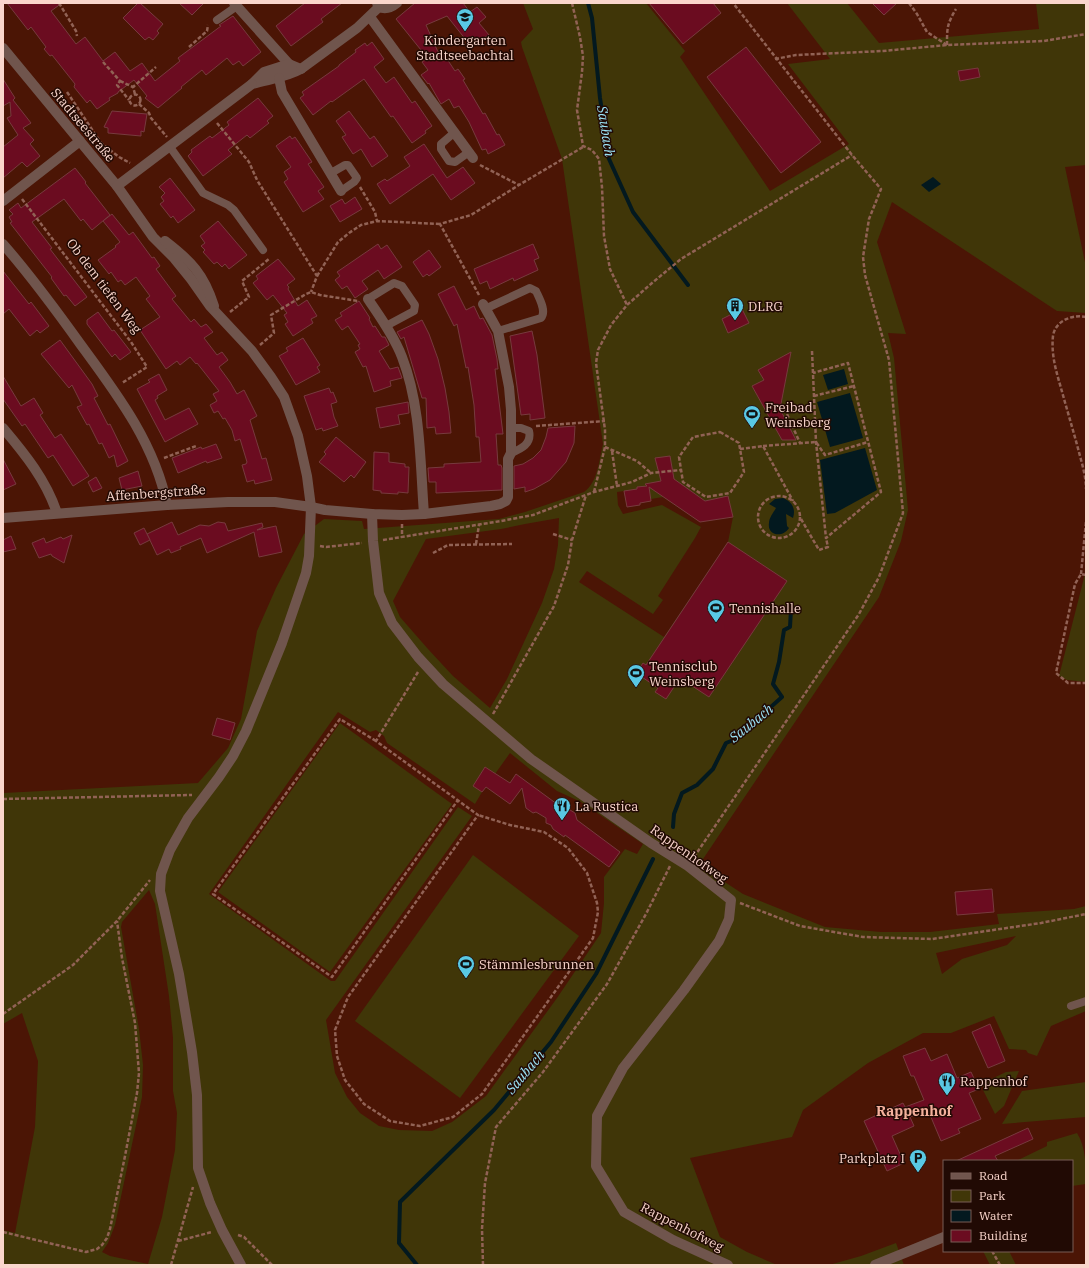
<svg xmlns="http://www.w3.org/2000/svg" width="1089" height="1268" font-family="'IBM Plex Serif',serif">
<style>
.green{fill:#403608;fill-rule:evenodd}
.water{fill:#03191f}
.lines{fill:none;stroke-linecap:round;stroke-linejoin:round}
.stream{stroke:#03191f;stroke-width:4}
.building{fill:#6b0c20;stroke:#773a3e}
.path{stroke:#916255;stroke-width:2.5;stroke-dasharray:4 2;stroke-linecap:butt}
.lane{stroke:#70554d;stroke-width:8}
.street{stroke:#70554d;stroke-width:10}
.labels{text-anchor:middle;dominant-baseline:central;stroke-width:3;stroke-linejoin:round;paint-order:stroke}
.poi-label{font-size:13px;fill:#fad6cc;stroke:#210a04;text-anchor:start}
.street-label{font-size:13px;fill:#fad6cc;stroke:#210a04}
.water-label{font-size:14px;font-style:italic;fill:#9be2f5;stroke:#210a04}
.neighbourhood-label{font-size:14px;font-weight:bold;fill:#f4b09c;stroke:#210a04}
</style>
<rect width="100%" height="100%" fill="#4b1505"/>
<g class="green">
<path d="M 523,3 L 646,3 L 685,51 L 680,57 L 770,191 L 849,144 L 788,64 L 830,59 L 787,3 L 847,3 L 879,43 L 1039,29 L 1036,3 L 1086,3 L 1086,165 L 1065,167 L 1086,267 L 1086,313 L 1057,311 L 892,202 L 877,242 L 906,334 L 888,333 L 894,358 L 908,510 L 901,541 L 879,597 L 699,865 L 743,894 L 825,927 L 881,932 L 930,932 L 999,924 L 997,914 L 1074,909 L 1086,906 L 1086,1011 L 1051,1026 L 1037,1056 L 1028,1053 L 1026,1050 L 1009,1049 L 994,1016 L 951,1033 L 923,1033 L 868,1063 L 803,1110 L 792,1137 L 690,1158 L 720,1237 L 747,1252 L 777,1265 L 3,1265 L 3,1230 L 15,1233 L 35,1127 L 38,1061 L 22,1013 L 3,1024 L 3,793 L 198,783 L 228,748 L 241,719 L 257,631 L 276,588 L 304,534 L 324,519 L 362,521 L 364,529 L 499,519 L 525,512 L 584,492 C 598,482 599,460 603,444 L 562,159 L 522,47 L 521,42 L 533,29 ZM 624,491 L 627,507 L 640,505 L 640,503 L 651,501 L 651,499 L 663,497 L 700,522 L 733,517 L 728,542 L 664,637 L 579,582 L 587,571 L 653,614 L 663,600 L 658,596 L 695,538 L 701,527 L 662,505 L 623,514 L 618,505 L 617,492 ZM 559,518 L 558,545 L 554,569 L 542,603 L 507,679 L 490,708 L 453,676 L 428,649 L 400,617 L 393,601 L 426,539 L 501,529 L 525,524 ZM 338,712 L 370,732 L 376,730 L 384,736 L 387,743 L 475,804 L 482,792 L 473,786 L 485,767 L 495,774 L 510,753 L 557,791 L 581,802 L 643,844 L 637,854 L 625,849 L 604,877 L 604,903 L 601,933 L 557,998 L 486,1096 L 452,1122 L 432,1131 L 399,1130 L 379,1126 L 360,1113 L 347,1097 L 335,1073 L 326,1020 L 472,816 L 458,807 L 335,981 L 331,981 L 209,894 ZM 149,890 L 155,904 L 169,996 L 173,1038 L 173,1091 L 177,1113 L 175,1150 L 162,1217 L 148,1264 L 110,1256 L 102,1252 L 108,1243 L 115,1225 L 142,1097 L 143,1065 L 139,1029 L 121,927 L 122,922 ZM 1016,936 L 1007,945 L 962,959 L 942,974 L 936,953 Z"/>
<polygon points="1086,570 1086,682 1067,680 1059,676"/>
<polygon points="340,723 452,804 330,972 218,892"/>
<polygon points="473,855 579,936 460,1098 355,1021"/>
<polygon points="1019,1071 1004,1106 995,1114 983,1090 983,1083 1006,1072"/>
<polygon points="1086,1082 1086,1117 1002,1124 1022,1091"/>
<path d="M 1077,1133 C 1086,1147 1086,1167 1086,1184 L 1072,1186 L 1072,1161 L 1016,1161 L 1047,1146 L 1047,1142 Z"/>
<polygon points="896,1243 904,1265 829,1265 861,1256"/>
<polygon points="983,1251 1009,1251 1016,1265 990,1265"/>
</g>
<g class="water">
<polygon points="933,177 941,184 929,192 921,185"/>
<polygon points="844,369 848,384 828,390 823,375"/>
<polygon points="850,393 863,438 830,447 817,402"/>
<polygon points="865,448 877,490 835,513 827,514 820,460"/>
<path d="M 783,498 C 792,502 796,508 793,518 L 786,514 L 787,526 L 789,528 C 783,538 767,536 769,523 C 769,518 773,513 776,508 L 769,504 L 775,499 Z"/>
</g>
<g class="lines">
<g class="stream">
<polyline points="588,3 592,18 600,98 609,159 633,212 688,285"/>
<polyline points="673,827 674,814 682,793 697,785 713,769 726,743 736,739 740,730 753,723 782,697 773,684 779,662 784,630 790,627 791,609"/>
<polyline points="417,1265 399,1243 400,1202 494,1110 551,1042 596,974 653,859"/>
</g>
</g>
<g class="building">
<polygon points="7,3 62,3 51,11 76,44 85,37 103,61 115,52 130,71 142,63 155,81 180,61 178,58 221,26 219,25 233,16 261,52 243,66 239,61 233,65 227,58 206,75 202,70 181,87 182,88 158,108 145,98 147,96 134,80 118,92 118,93 109,98 110,100 97,109 90,100 87,103 74,87 75,84 52,55 50,56 44,49 46,47 31,27 28,30"/>
<polygon points="138,3 140,3 163,24 157,31 159,33 153,40 149,37 145,40 123,18"/>
<polygon points="179,3 204,3 192,15"/>
<polygon points="305,3 342,3 321,19 323,22 291,46 276,26"/>
<polygon points="415,3 463,3 470,12 477,7 486,17 479,23 489,35 470,45 447,16 426,25 438,52 441,50 455,71 458,69 465,79 463,80 483,114 485,113 497,135 499,134 505,145 488,154 486,149 482,150 469,122 459,106 454,108 449,99 441,104 429,83 428,84 421,75 428,70 422,62 425,60 423,57 425,55 396,19"/>
<polygon points="649,3 713,3 721,13 683,44"/>
<polygon points="872,3 897,3 884,15"/>
<polygon points="372,42 384,59 374,67 386,83 394,77 412,103 415,101 432,126 425,131 426,133 412,143 393,116 391,117 364,79 332,102 331,101 313,115 300,98 304,95 302,92 339,66 339,65 356,52 355,50 365,43 367,46"/>
<polygon points="746,47 821,142 781,173 707,77"/>
<polygon points="978,68 980,77 960,81 958,71"/>
<polygon points="3,79 15,98 13,100 31,123 23,128 34,140 30,144 40,156 27,167 22,162 3,178 3,147 18,135 7,118 11,116 10,102 3,106"/>
<polygon points="258,98 273,116 267,121 269,123 250,138 247,135 228,150 232,154 203,176 188,156 192,152 191,150 210,136 212,138 229,125 227,122"/>
<polygon points="112,111 147,114 144,132 141,131 141,136 108,133 108,128 104,127"/>
<polygon points="349,111 370,139 374,136 388,156 372,167 361,149 353,154 342,137 346,135 336,121"/>
<polygon points="290,136 292,139 295,137 312,162 308,164 324,187 318,191 324,199 303,212 284,182 288,179 284,172 291,167 276,146"/>
<polygon points="424,144 447,178 463,167 475,183 451,200 433,174 390,204 377,184 385,179 387,181 410,166 404,157"/>
<polygon points="75,168 86,182 85,183 110,215 92,230 83,219 81,221 64,199 32,222 52,248 50,249 87,297 75,306 66,295 64,296 51,278 52,277 10,223 12,222 9,217 13,214 9,210 18,203 21,208"/>
<polygon points="170,178 195,210 178,223 173,216 171,218 160,204 164,201 161,197 165,193 159,187"/>
<polygon points="355,197 362,209 340,222 330,206 342,199 345,204"/>
<polygon points="112,214 129,235 133,232 152,258 154,257 160,266 156,269 176,296 172,299 191,322 194,319 201,327 206,324 213,332 204,338 217,355 222,352 228,360 219,367 230,382 237,394 244,390 257,416 250,420 262,459 266,458 272,480 255,484 254,480 247,482 242,465 246,464 247,462 240,439 235,441 232,430 225,418 223,419 218,411 214,413 210,405 217,401 213,394 219,391 197,363 196,364 190,357 180,365 177,361 166,369 140,330 160,317 146,299 150,296 136,277 125,285 121,280 118,282 111,272 109,274 98,260 116,247 115,246 120,242 103,221"/>
<polygon points="218,221 247,255 229,269 225,264 222,267 217,262 214,264 203,252 205,250 201,246 205,243 200,236"/>
<polygon points="378,244 381,249 387,245 402,267 384,279 378,270 362,281 368,289 355,298 347,286 342,289 335,280 340,276 337,272"/>
<polygon points="533,244 539,258 534,260 538,270 514,281 513,278 490,289 487,281 480,284 474,269"/>
<polygon points="429,250 441,267 429,276 427,274 423,277 413,262"/>
<polygon points="278,259 295,279 287,285 289,287 288,289 298,306 307,300 317,316 311,319 313,323 293,336 285,324 288,322 284,315 287,313 273,295 267,300 253,283 258,279 256,276"/>
<polygon points="3,271 29,304 31,302 49,326 40,333 37,330 30,336 9,309 3,314"/>
<polygon points="454,286 466,310 474,306 480,319 483,318 492,335 497,359 498,369 495,369 503,434 496,434 498,465 501,465 502,468 502,490 436,493 436,482 429,482 428,468 444,467 444,464 481,462 479,437 476,437 474,405 468,367 466,368 457,324 454,326 438,294"/>
<polygon points="359,301 370,318 369,319 373,327 375,326 382,337 385,337 389,345 379,351 390,369 398,367 402,378 390,381 391,386 374,392 366,366 363,367 355,352 360,349 358,345 360,344 348,326 342,330 335,320 342,316 340,313"/>
<polygon points="742,309 749,323 728,333 722,319"/>
<polygon points="98,312 112,331 114,330 131,352 120,360 115,354 112,357 87,324 87,320"/>
<polygon points="422,320 429,334 438,359 445,388 449,412 451,433 436,434 435,427 427,428 426,398 422,398 404,337 401,339 397,332"/>
<polygon points="532,331 537,355 545,418 530,420 530,414 521,415 510,336"/>
<polygon points="303,338 320,365 317,367 320,372 296,385 279,356 288,351 286,348"/>
<polygon points="60,340 92,384 98,396 94,398 108,425 110,424 128,461 117,467 114,455 109,458 102,443 99,444 89,424 87,425 77,407 82,405 72,385 69,388 41,354"/>
<polygon points="791,352 780,409 796,440 782,440 752,386 764,380 758,370"/>
<polygon points="159,374 167,390 157,396 158,398 155,400 165,420 189,408 198,424 165,442 137,389 150,382 148,380"/>
<polygon points="3,376 21,406 34,398 43,413 40,415 55,438 61,434 89,476 73,486 53,455 48,458 25,424 22,426 3,399"/>
<polygon points="329,388 331,393 333,392 337,402 331,404 334,417 338,426 323,431 322,428 316,430 304,396"/>
<polygon points="408,402 409,413 398,415 400,424 380,428 376,408"/>
<polygon points="575,426 574,443 566,462 550,480 534,489 525,492 525,487 514,489 514,466 523,464 533,458 541,450 546,437 548,428"/>
<polygon points="336,437 366,462 354,478 351,475 344,482 319,462 326,454 324,452"/>
<polygon points="216,444 222,458 207,463 206,461 178,473 172,458 201,447 202,449"/>
<polygon points="374,452 389,453 389,462 405,464 405,467 409,467 408,493 398,492 398,494 381,493 381,491 373,490"/>
<polygon points="670,456 674,479 705,501 728,496 733,517 700,522 649,487 651,501 640,503 640,505 627,507 624,491 637,489 637,487 647,486 645,484 661,481 655,458"/>
<polygon points="3,459 16,484 3,490"/>
<polygon points="138,471 142,486 122,490 119,478"/>
<polygon points="96,477 102,488 93,492 88,482"/>
<polygon points="172,522 178,535 200,525 209,526 218,522 225,523 228,531 262,523 263,527 257,530 276,526 282,552 259,557 254,532 207,553 201,538 180,547 181,549 171,553 169,549 157,555 147,534"/>
<polygon points="144,528 150,540 140,545 134,533"/>
<polygon points="72,535 64,563 52,556 51,554 39,558 32,543 44,538 46,543 61,537 63,539"/>
<polygon points="11,536 16,549 3,552 3,540"/>
<polygon points="728,542 787,581 709,697 680,678 666,699 655,692 658,688 636,673 643,663 646,665"/>
<polygon points="217,718 235,723 230,740 212,735"/>
<polygon points="485,767 510,783 516,774 561,807 562,805 575,813 577,820 620,852 609,867 565,835 564,837 553,829 551,825 546,823 546,818 536,812 533,813 526,808 522,788 510,804 486,787 482,792 473,786"/>
<polygon points="992,889 994,912 957,915 955,892"/>
<polygon points="990,1024 1005,1061 988,1068 972,1032"/>
<polygon points="925,1048 931,1061 947,1054 957,1078 971,1072 979,1089 969,1093 981,1119 958,1129 960,1133 941,1141 928,1110 910,1117 914,1126 892,1136 904,1163 887,1171 864,1121 903,1103 905,1107 924,1100 914,1076 911,1076 903,1056"/>
<polygon points="1028,1128 1033,1139 995,1156 998,1161 956,1161"/>
</g>
<g class="lines">
<g class="path">
<polyline points="59,3 76,31 77,36"/>
<polyline points="572,3 580,37 583,56 582,72 577,110 583,146 592,150 599,159 602,187 604,236 610,269 627,305"/>
<polyline points="909,3 917,14 927,32 947,45"/>
<path d="M 947,45 C 947,28 947,24 956,9"/>
<polyline points="189,47 207,31 208,25"/>
<polyline points="775,59 796,55 883,51 947,45 1044,41 1086,34"/>
<polyline points="103,62 120,81 117,85 129,100"/>
<polyline points="120,81 133,87"/>
<polyline points="67,92 101,143 119,157 130,163"/>
<polyline points="135,94 133,87 156,67"/>
<circle cx="135" cy="100" r="5.5"/>
<polyline points="139,104 149,113 151,118 167,137"/>
<polyline points="217,123 249,162 257,180 317,276 311,292"/>
<polyline points="480,165 519,185"/>
<polyline points="360,187 375,212 377,221"/>
<polyline points="22,199 131,342 147,367 122,383"/>
<polyline points="317,276 338,242 349,233 361,225 377,221 440,224"/>
<polyline points="479,295 440,224 471,215 519,185 583,147"/>
<polyline points="230,312 249,297 242,281 269,259"/>
<path d="M 1086,317 C 1072,314 1055,321 1053,336 C 1051,354 1056,371 1061,388 C 1067,410 1074,433 1080,456 C 1083,467 1086,478 1086,489"/>
<polyline points="260,345 274,333 271,315 306,294 311,292 320,295 358,301"/>
<polyline points="812,351 816,442 826,538 881,492 848,363 813,373"/>
<polyline points="814,396 854,386"/>
<polyline points="787,414 800,443"/>
<polyline points="536,426 605,421"/>
<polygon points="720,432 739,443 744,472 730,493 706,497 683,482 679,457 693,437"/>
<polyline points="763,446 816,442 825,455 868,442"/>
<polyline points="605,447 637,461 651,473"/>
<polyline points="740,449 763,446 793,501"/>
<polyline points="612,451 617,486"/>
<polyline points="164,458 196,446"/>
<polyline points="594,492 605,447 605,430 596,363 598,350 611,325 627,305 652,283 681,259 852,155"/>
<circle cx="779" cy="517" r="21"/>
<polyline points="801,519 819,550 828,547 826,538"/>
<polyline points="402,524 402,538"/>
<polyline points="553,534 572,540"/>
<polyline points="383,540 501,521 533,515 594,492 632,482 651,473 681,470"/>
<polyline points="476,544 479,525"/>
<polyline points="320,546 326,547 362,543"/>
<polyline points="433,553 448,545 512,544"/>
<polyline points="1081,574 1086,522"/>
<polyline points="1086,575 1081,574 1075,584 1056,673 1068,683 1086,683"/>
<polyline points="418,672 376,741 478,815 348,997 335,1030 337,1056 345,1080 364,1104 390,1121 420,1126 453,1117 482,1094 593,938 598,912 597,903 587,873 568,848 544,832 510,825 478,815"/>
<polyline points="493,714 554,606 568,565 572,540 586,495"/>
<polyline points="376,741 340,719 213,894 332,977 458,800"/>
<polyline points="3,799 192,795"/>
<polyline points="694,857 859,614 879,577 903,513 889,360 865,275 863,257 869,219 881,189 852,155 733,3"/>
<polyline points="740,903 800,926 863,937 932,939 1041,923 1086,914"/>
<polyline points="3,1014 73,965 117,921 150,880"/>
<polyline points="3,1232 86,1252 97,1249 102,1245 107,1238 110,1229 125,1156 137,1093 139,1073 135,1023 122,958 117,921"/>
<polyline points="238,1235 244,1237 272,1265"/>
<polyline points="178,1241 212,1232"/>
<polyline points="992,1251 1000,1265"/>
<polyline points="171,1265 193,1187"/>
<polyline points="483,1265 482,1229 485,1183 496,1127 543,1072 607,984 646,914 670,866"/>
</g>
<g class="lane">
<polyline points="217,20 237,6"/>
<polyline points="455,132 441,144 441,149 449,161 455,162 469,152"/>
<polyline points="170,147 203,193 228,205 234,210 263,250"/>
<polyline points="331,173 345,165 348,165 357,178 354,182 341,191"/>
<polyline points="368,299 394,283 402,286 415,305 414,311 386,326"/>
<path d="M 487,308 L 530,288 L 536,291 C 539,298 547,311 541,318 L 498,331"/>
<path d="M 511,428 L 521,428 L 529,431 C 532,444 521,449 511,453"/>
<polyline points="1071,1006 1086,1001"/>
</g>
<g class="street">
<polyline points="234,3 289,64"/>
<path d="M 377,3 L 379,7 C 386,10 391,8 397,3"/>
<polyline points="370,17 473,158"/>
<polyline points="3,48 117,186 153,237 174,258 191,279 210,306 252,351 271,377 284,397 298,436 307,476 311,507 309,556 306,573 282,643 246,731 233,756 219,777 188,818 170,850 161,874 160,891 179,974 192,1052 197,1095 198,1168 210,1203 222,1230 241,1265"/>
<path d="M 289,64 L 301,69 C 285,78 269,79 252,84 L 264,72 Z"/>
<polyline points="301,69 357,28 379,7"/>
<polyline points="279,78 282,92 341,191"/>
<polyline points="117,186 252,84"/>
<polyline points="3,201 80,141"/>
<path d="M 165,241 C 191,261 204,274 214,306"/>
<path d="M 3,244 C 31,276 56,310 81,345 C 117,394 155,444 167,505"/>
<path d="M 368,299 C 380,317 394,336 402,357 C 421,406 420,462 424,514"/>
<path d="M 3,428 C 25,454 46,480 57,513"/>
<polyline points="372,514 373,541 379,593 392,623 418,657 443,684 531,759 651,843 688,866 731,900 729,919 719,941 684,990 623,1068 597,1116 596,1166 624,1212 673,1240 728,1265"/>
<polyline points="3,518 167,505 228,502 275,502 311,507 325,510 372,514 402,515 424,514 491,506 500,504 506,501 508,497 508,459 511,453 511,410 509,387 498,331 483,304"/>
<polyline points="875,1265 944,1237"/>
</g>
</g>
<defs>
<symbol id="school-pin" viewBox="-11 -11 22 30"><path d="M0 17L-7.5 6A9.5 9.5 0 1 1 7.5 6Z" fill="#59c8e4" stroke="#210a04"/><path d="M0-5L7-2L0 1L-7-2ZM-4 1L0 2.5L4 1V4Q0 6-4 4Z" fill="#111"/></symbol>
<symbol id="building-pin" viewBox="-11 -11 22 30"><path d="M0 17L-7.5 6A9.5 9.5 0 1 1 7.5 6Z" fill="#59c8e4" stroke="#210a04"/><path d="M-4-6H4V6H1V3H-1V6H-4ZM-2.5-4.3h1.7v1.8h-1.7ZM.8-4.3h1.7v1.8H.8ZM-2.5-1h1.7V.8h-1.7ZM.8-1h1.7V.8H.8Z" fill="#111"/></symbol>
<symbol id="stadium-pin" viewBox="-11 -11 22 30"><path d="M0 17L-7.5 6A9.5 9.5 0 1 1 7.5 6Z" fill="#59c8e4" stroke="#210a04"/><path d="M0-5a6.5 5 0 1 0 0 10a6.5 5 0 1 0 0-10ZM-3.5-1.8h7v3.6h-7Z" fill="#111"/></symbol>
<symbol id="restaurant-pin" viewBox="-11 -11 22 30"><path d="M0 17L-7.5 6A9.5 9.5 0 1 1 7.5 6Z" fill="#59c8e4" stroke="#210a04"/><path d="M-5-6h1v4h1v-4h1v4h1v-4h1v5L-1.5 .5V6h-2V.5L-5-1ZM5-6V6H3V1.5H1.5Q1.5-4 5-6Z" fill="#111"/></symbol>
<symbol id="parking-pin" viewBox="-11 -11 22 30"><path d="M0 17L-7.5 6A9.5 9.5 0 1 1 7.5 6Z" fill="#59c8e4" stroke="#210a04"/><path d="M-3.5-5.5H1a3.5 3.5 0 0 1 0 7H-1V5.5H-3.5ZM-1-3.4V-.6H.8a1.4 1.4 0 0 0 0-2.8Z" fill="#111"/></symbol>
</defs>
<g fill-rule="evenodd">
<use href="#school-pin" x="455" y="7" width="20" height="27"/>
<use href="#building-pin" x="725" y="296" width="20" height="27"/>
<use href="#stadium-pin" x="742" y="404" width="20" height="27"/>
<use href="#stadium-pin" x="706" y="598" width="20" height="27"/>
<use href="#stadium-pin" x="626" y="663" width="20" height="27"/>
<use href="#restaurant-pin" x="552" y="796" width="20" height="27"/>
<use href="#stadium-pin" x="456" y="954" width="20" height="27"/>
<use href="#restaurant-pin" x="937" y="1071" width="20" height="27"/>
<use href="#parking-pin" x="908" y="1148" width="20" height="27"/>
</g>
<g class="labels">
<g class="poi-label">
<text x="465" y="40" text-anchor="middle">Kindergarten<tspan x="465" dy="15">Stadtseebachtal</tspan></text>
<text x="748" y="306">DLRG</text>
<text x="765" y="407">Freibad<tspan x="765" dy="15">Weinsberg</tspan></text>
<text x="729" y="608">Tennishalle</text>
<text x="649" y="666">Tennisclub<tspan x="649" dy="15">Weinsberg</tspan></text>
<text x="575" y="806">La Rustica</text>
<text x="479" y="964">Stämmlesbrunnen</text>
<text x="960" y="1081">Rappenhof</text>
<text x="905" y="1158" text-anchor="end">Parkplatz I</text>
</g>
<g class="street-label">
<text transform="translate(83 125) rotate(50)">Stadtseestraße</text>
<text transform="translate(104 286) rotate(53)">Ob dem tiefen Weg</text>
<text transform="translate(156 493) rotate(-4)">Affenbergstraße</text>
<text transform="translate(689 854) rotate(35)">Rappenhofweg</text>
<text transform="translate(682 1227) rotate(27)">Rappenhofweg</text>
</g>
<g class="water-label">
<text transform="translate(606 131) rotate(81)">Saubach</text>
<text transform="translate(751 723) rotate(-39)">Saubach</text>
<text transform="translate(525 1072) rotate(-50)">Saubach</text>
</g>
<g class="neighbourhood-label">
<text x="914" y="1111">Rappenhof</text>
</g>
</g>
<rect width="1089" height="1268" fill="none" stroke="#fad6cc" stroke-width="8"/>
<rect x="943" y="1160" width="130" height="92" fill="#210a04" stroke="#785c54"/>
<rect x="951" y="1173" width="20" height="6" fill="#70554d" stroke="#785c54"/>
<text x="979" y="1180" font-size="12" fill="#fad6cc">Road</text>
<rect x="951" y="1190" width="20" height="12" fill="#403608" stroke="#785c54"/>
<text x="979" y="1200" font-size="12" fill="#fad6cc">Park</text>
<rect x="951" y="1210" width="20" height="12" fill="#03191f" stroke="#785c54"/>
<text x="979" y="1220" font-size="12" fill="#fad6cc">Water</text>
<rect x="951" y="1230" width="20" height="12" fill="#6b0c20" stroke="#785c54"/>
<text x="979" y="1240" font-size="12" fill="#fad6cc">Building</text>
</svg>
